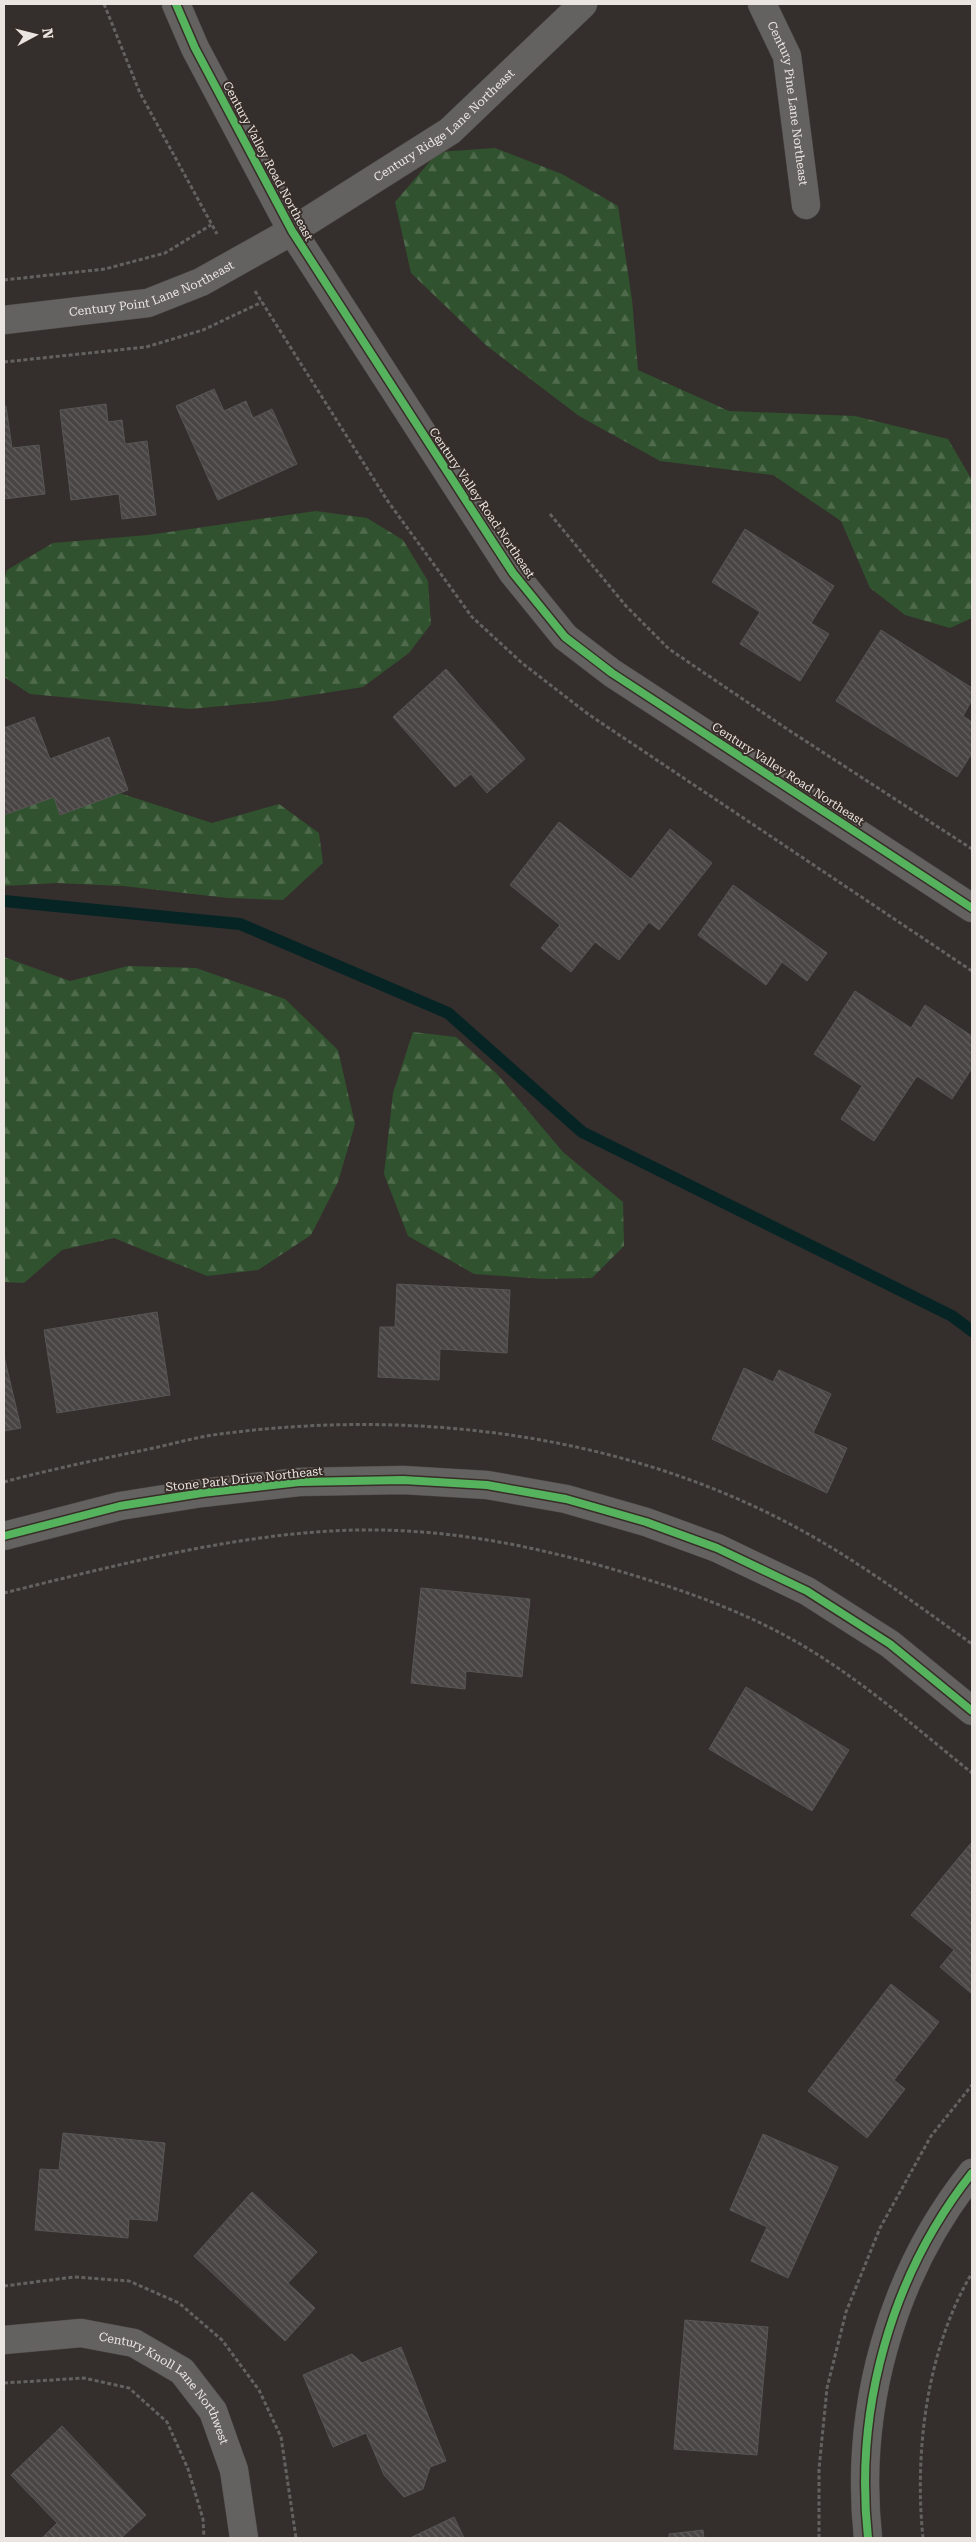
<svg xmlns="http://www.w3.org/2000/svg" width="976" height="2542" font-family="'Roboto Serif',serif">
<style>
.forest{fill:url(#forest-firs)}
.lines{fill:none;stroke-linecap:round;stroke-linejoin:round}
.stream{stroke:#072425;stroke-width:12}
.building{fill:url(#building-back-hatch);stroke:#585555}
.minor-casing{stroke:#504c4a;stroke-width:29}
.path{stroke:#646260;stroke-width:3;stroke-dasharray:4 2.5;stroke-linecap:butt}
.minor{stroke:#646260;stroke-width:28}
.cycleway-casing{stroke:#372e29;stroke-width:11}
.cycleway{stroke:#56b35d;stroke-width:8}
.labels{text-anchor:middle;dominant-baseline:central;stroke-width:4;stroke-linejoin:round;paint-order:stroke}
.street-label{font-size:12px;fill:#ebe5e2;stroke:#372e29}
</style>
<defs>
<pattern id="forest-firs" width="22" height="20" patternUnits="userSpaceOnUse" patternTransform="scale(1.25)"><rect width="22" height="20" fill="#31522e"/><path d="M5 1l3.5 6h-7zM16 11l3.5 6h-7z" fill="#4f6b4c"/></pattern>
<pattern id="building-back-hatch" width="6" height="6" patternUnits="userSpaceOnUse" patternTransform="scale(1.25)"><rect width="6" height="6" fill="#494544"/><path d="M-1 5l2 2M0 0l6 6M5-1l2 2" fill="none" stroke="#63605f"/></pattern>
</defs>
<rect width="100%" height="100%" fill="#342f2c"/>
<g class="forest">
<polygon points="495,148 562,174 618,206 632,300 638,370 729,411 855,416 948,439 972,480 972,618 950,628 905,615 870,588 841,521 773,475 660,461 579,416 487,346 411,273 395,202 438,152"/>
<polygon points="316,511 367,518 403,540 428,581 431,624 409,653 363,687 274,701 190,709 30,694 4,677 4,579 7,570 53,543 148,535"/>
<polygon points="4,778 101,787 212,823 279,804 319,833 323,863 283,900 228,898 123,886 57,883 4,886"/>
<polygon points="4,957 70,981 128,966 196,968 285,999 338,1050 355,1124 338,1182 311,1235 258,1270 207,1276 114,1238 62,1250 24,1283 4,1282"/>
<polygon points="413,1032 456,1037 497,1074 563,1152 623,1202 624,1246 592,1278 545,1279 474,1274 408,1236 384,1174 393,1093"/>
</g>
<g class="lines">
<polyline class="stream" points="4,901 240,924 448,1013 582,1132 952,1316 972,1331"/>
</g>
<g class="building">
<polygon points="214,389 224,411 246,401 253,418 272,409 297,464 218,500 176,406"/>
<polygon points="106,404 108,422 122,420 125,444 147,441 156,515 122,519 119,494 71,500 60,410"/>
<polygon points="4,406 6,406 12,448 39,445 45,494 4,499"/>
<polygon points="745,529 834,586 811,623 829,634 800,681 740,644 760,612 712,582"/>
<polygon points="881,630 972,688 972,700 963,716 972,722 972,753 957,777 836,701"/>
<polygon points="446,669 525,759 487,793 471,774 455,787 393,717"/>
<polygon points="34,717 50,759 109,737 128,790 60,815 54,797 4,815 4,728"/>
<polygon points="559,822 631,879 670,829 712,863 659,930 649,922 619,960 595,942 571,972 541,948 560,925 510,885"/>
<polygon points="733,885 827,953 807,981 782,962 766,985 698,935"/>
<polygon points="855,991 911,1028 925,1005 972,1036 972,1068 952,1099 917,1076 874,1141 841,1119 862,1086 814,1054"/>
<polygon points="397,1284 510,1290 507,1353 440,1349 439,1380 378,1377 380,1327 395,1327"/>
<polygon points="157,1312 170,1395 57,1413 44,1330"/>
<polygon points="4,1356 21,1428 4,1431"/>
<polygon points="744,1368 773,1382 779,1370 831,1394 813,1433 847,1448 827,1493 712,1439"/>
<polygon points="421,1588 530,1599 522,1677 466,1671 465,1689 411,1683"/>
<polygon points="746,1687 849,1750 812,1811 709,1749"/>
<polygon points="971,1843 972,1844 972,1994 940,1967 954,1950 911,1915"/>
<polygon points="891,1984 939,2022 894,2080 905,2089 867,2138 808,2091"/>
<polygon points="63,2133 165,2143 157,2221 129,2219 128,2238 35,2230 40,2169 59,2170"/>
<polygon points="763,2134 838,2167 788,2278 751,2261 767,2227 730,2210"/>
<polygon points="252,2192 317,2252 288,2283 315,2308 285,2341 194,2256"/>
<polygon points="685,2320 768,2327 757,2455 674,2449"/>
<polygon points="401,2347 446,2461 430,2467 423,2489 404,2497 384,2475 366,2433 333,2447 303,2375 352,2354 362,2363"/>
<polygon points="62,2426 146,2515 121,2538 42,2538 57,2523 11,2475"/>
<polygon points="454,2517 464,2538 410,2538"/>
<polygon points="703,2530 704,2538 669,2538 669,2534"/>
</g>
<g class="lines">
<defs>
<g id="minor">
<polyline points="176,4 195,48 292,231 494,544 513,573 565,637 612,673 972,908"/>
<path id="s1" d="M 762,4 L 787,56 L 806,205"/>
<path id="s2" d="M 4,320 L 148,303 L 201,282 L 292,231 L 450,131 L 583,4"/>
<polyline points="4,1536 120,1506 202,1493 299,1482 403,1480 487,1485 566,1499 646,1522 717,1548 807,1591 890,1644 972,1711"/>
<path id="s3" d="M 4,2340 L 81,2333 L 134,2343 L 182,2371 L 213,2411 L 234,2470 L 244,2538"/>
<path d="M 868,2538 C 854,2409 891,2275 972,2173"/>
</g>
</defs>
<use href="#minor" class="minor-casing"/>
<g class="path">
<polyline points="104,4 140,93 217,234"/>
<polyline points="4,280 105,269 165,253 211,225"/>
<polyline points="255,291 387,500 472,617 522,663 588,714 972,971"/>
<polyline points="4,362 146,347 203,330 262,302"/>
<polyline points="550,514 626,606 669,649 784,727 972,849"/>
<path d="M 4,1482 C 52,1469 101,1459 149,1449 C 173,1444 196,1437 220,1434 C 416,1408 626,1434 801,1530 C 861,1563 916,1604 972,1644"/>
<path d="M 4,1593 C 121,1564 257,1528 378,1530 C 463,1531 547,1549 629,1574 C 693,1593 758,1617 815,1653 C 871,1688 921,1732 972,1773"/>
<polyline points="4,2286 74,2277 129,2281 179,2303 222,2340 259,2390 281,2437 296,2538"/>
<polyline points="4,2383 84,2378 129,2388 167,2422 188,2469 203,2519 204,2538"/>
<polyline points="819,2538 819,2469 827,2388 846,2312 880,2228 931,2136 972,2085"/>
<path d="M 923,2538 C 914,2452 927,2348 972,2273"/>
</g>
<use href="#minor" class="minor"/>
<defs>
<g id="cycleway">
<polyline points="176,4 195,48 292,231 494,544 513,573 565,637 612,673 972,908"/>
<polyline points="4,1536 120,1506 202,1493 299,1482 403,1480 487,1485 566,1499 646,1522 717,1548 807,1591 890,1644 972,1711"/>
<path d="M 868,2538 C 854,2409 891,2275 972,2173"/>
</g>
</defs>
<use href="#cycleway" class="cycleway-casing"/>
<use href="#cycleway" class="cycleway"/>
</g>
<g class="labels">
<g class="street-label">
<text stroke="none"><textPath href="#s1" startOffset="104">Century Pine Lane Northeast</textPath></text>
<text stroke="none"><textPath href="#s2" startOffset="492">Century Ridge Lane Northeast</textPath></text>
<text transform="translate(268 161) rotate(62)">Century Valley Road Northeast</text>
<text stroke="none"><textPath href="#s2" startOffset="152">Century Point Lane Northeast</textPath></text>
<text transform="translate(482 503) rotate(56)">Century Valley Road Northeast</text>
<text transform="translate(788 774) rotate(33)">Century Valley Road Northeast</text>
<text transform="translate(244 1479) rotate(-6)">Stone Park Drive Northeast</text>
<text stroke="none"><textPath href="#s3" startOffset="184">Century Knoll Lane Northwest</textPath></text>
</g>
</g>
<rect width="976" height="2542" fill="none" stroke="#ebe5e2" stroke-width="10"/>
<g transform="translate(35 35) rotate(83)" stroke="#372e29" stroke-width="4" paint-order="stroke">
<path d="M0-4L9 19L0 12L-9 19Z" fill="#ebe5e2"/>
<text y="-8" font-size="14" font-weight="bold" text-anchor="middle" fill="#ebe5e2">N</text>
</g>
</svg>
